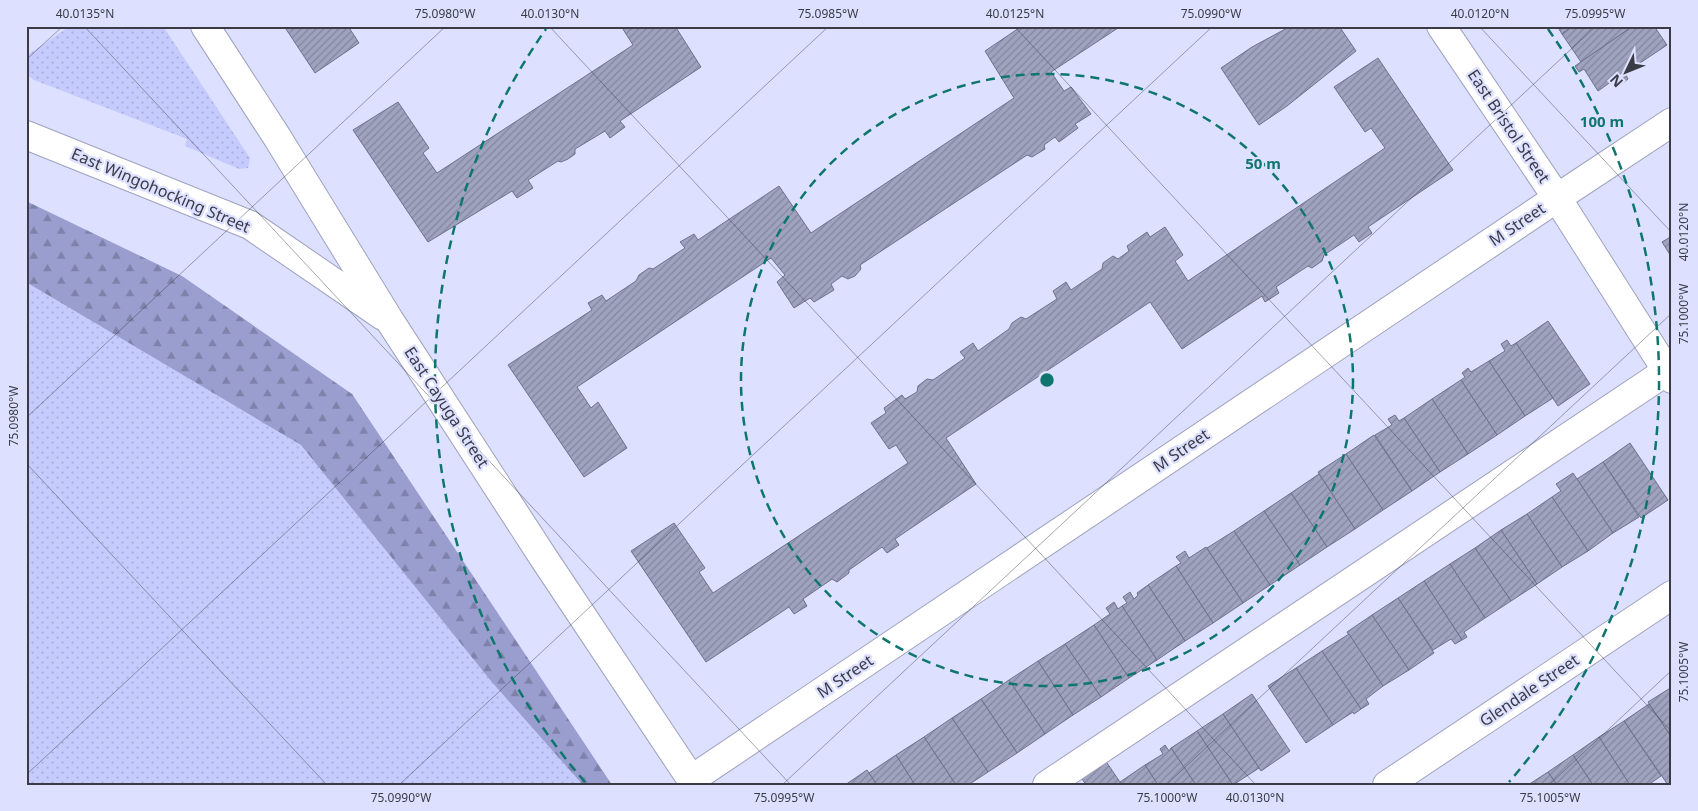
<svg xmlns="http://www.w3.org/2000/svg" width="1698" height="811" font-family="'Noto Sans',sans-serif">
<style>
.grass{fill:url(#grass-dots)}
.forest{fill:url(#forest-firs)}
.building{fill:url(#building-hatch);stroke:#6e718c}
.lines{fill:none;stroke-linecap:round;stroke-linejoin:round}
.minor-casing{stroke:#9fa2bf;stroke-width:30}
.minor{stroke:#fff;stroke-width:28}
.ticks{fill:none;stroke:#3a3b47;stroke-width:1;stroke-opacity:0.45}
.ring{fill:none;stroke:#0f766e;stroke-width:2.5;stroke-dasharray:9 6}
.labels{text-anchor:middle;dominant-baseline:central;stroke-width:4.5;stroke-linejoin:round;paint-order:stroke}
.street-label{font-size:16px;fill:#3a3b47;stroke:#dde1ff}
.centre{fill:#0f766e;stroke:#dde1ff;stroke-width:2.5}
.ring-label{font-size:15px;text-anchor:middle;font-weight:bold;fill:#0f766e;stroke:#dde1ff;stroke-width:4.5;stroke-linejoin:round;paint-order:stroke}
.neatline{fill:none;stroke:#3a3b47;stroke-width:2}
.ticks-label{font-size:12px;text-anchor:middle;fill:#3a3b47}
</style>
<defs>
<pattern id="grass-dots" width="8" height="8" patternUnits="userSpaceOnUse" patternTransform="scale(1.25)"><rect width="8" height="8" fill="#c5cbfd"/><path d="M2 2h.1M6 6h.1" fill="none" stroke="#aaafda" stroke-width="1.8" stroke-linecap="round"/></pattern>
<pattern id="forest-firs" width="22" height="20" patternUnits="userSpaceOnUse" patternTransform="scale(1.25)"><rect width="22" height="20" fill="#999ecf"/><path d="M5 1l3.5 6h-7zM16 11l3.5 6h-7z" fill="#7e82aa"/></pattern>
<pattern id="building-hatch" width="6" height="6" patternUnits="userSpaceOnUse" patternTransform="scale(1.25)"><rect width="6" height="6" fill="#9fa3bf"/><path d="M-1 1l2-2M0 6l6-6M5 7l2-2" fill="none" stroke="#83869d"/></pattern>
</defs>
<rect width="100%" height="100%" fill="#dde1ff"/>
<g class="grass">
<polygon points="70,26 163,26 250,158 248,168 239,169 185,146 187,139 34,80 26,74 26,56"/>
<polygon points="26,210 352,394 612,785 26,785"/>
</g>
<polygon class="forest" points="26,201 182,276 352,394 612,785 583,785 491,681 301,445 26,282"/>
<g class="building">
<polygon points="284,26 348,26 359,43 315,73"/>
<polygon points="621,26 675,26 701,67 620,121 625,127 610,138 605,131 575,149 575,154 568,159 561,162 558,161 528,180 533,188 517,198 512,191 428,242 353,130 398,102 429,148 423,153 437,173 633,45"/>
<polygon points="1022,26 1121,26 1051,72 1064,91 1071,87 1091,114 1075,124 1078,128 1059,142 1055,137 1044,145 1045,149 1032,157 1027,155 860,265 861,269 855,276 848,279 842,276 831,284 834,290 814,302 810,298 794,308 777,282 785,275 771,258 577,387 591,408 598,402 627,448 584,477 508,365 592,310 588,303 602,295 606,301 636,281 639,275 649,268 653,269 685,248 680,242 694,234 698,240 779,186 811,233 1014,98 985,51"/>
<polygon points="1291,26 1339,26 1356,51 1287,106 1259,125 1221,68 1252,47"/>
<polygon points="1557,26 1573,26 1562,34"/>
<polygon points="1573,26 1633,26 1581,62 1562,34"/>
<polygon points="1633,26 1654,26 1667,45 1625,73 1628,79 1619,86 1615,79 1598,91 1584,69 1579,72 1575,66"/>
<polygon points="1378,58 1453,170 1368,227 1372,233 1359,242 1354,235 1324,255 1322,261 1312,268 1308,266 1276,287 1279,293 1265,302 1262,296 1182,349 1150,302 946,438 976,484 895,539 899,545 887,553 882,547 849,570 849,573 837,582 832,579 803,599 807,606 794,614 789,607 706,662 631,551 674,523 705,568 699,572 713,593 908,463 896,445 889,449 871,423 886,413 884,408 902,395 905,399 917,392 918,386 927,379 933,380 965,358 960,352 973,343 978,351 1009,329 1012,323 1021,317 1026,319 1057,299 1053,291 1066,282 1071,290 1102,269 1103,263 1113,256 1118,259 1129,251 1127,246 1147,232 1150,237 1165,227 1183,255 1175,261 1188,281 1385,148 1371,128 1365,132 1334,87"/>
<polygon points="1672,236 1672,258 1662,242"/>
<polygon points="1548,321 1590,384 1558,406 1516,343"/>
<polygon points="1507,340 1511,346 1516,343 1553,398 1525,416 1489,361 1505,351 1501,344"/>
<polygon points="1489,361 1525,416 1497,435 1461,380 1465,377 1462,373 1468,368 1471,372"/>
<polygon points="1461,380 1497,435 1468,454 1432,399"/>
<polygon points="1432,399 1468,454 1440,472 1404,418"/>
<polygon points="1395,415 1399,421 1404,418 1440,472 1412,491 1375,435 1392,425 1388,419"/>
<polygon points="1374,435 1412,491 1383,510 1346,454"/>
<polygon points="1630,443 1668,500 1641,518 1603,462"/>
<polygon points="1346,454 1383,510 1355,529 1318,472"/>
<polygon points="1603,462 1639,517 1613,533 1577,479"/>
<polygon points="1573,473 1613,533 1588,551 1552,497 1561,491 1556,484"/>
<polygon points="1319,474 1355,529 1327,547 1291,493"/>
<polygon points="1291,493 1327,547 1300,565 1264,511"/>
<polygon points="1552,497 1588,551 1562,567 1527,514"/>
<polygon points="1264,511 1300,565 1270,585 1234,531"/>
<polygon points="1527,514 1562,567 1537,584 1501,530"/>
<polygon points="1501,530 1537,584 1511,601 1475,548"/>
<polygon points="1234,531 1270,585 1243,603 1207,548"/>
<polygon points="1206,547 1243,603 1213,623 1176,566 1181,563 1176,557 1185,551 1189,558"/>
<polygon points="1475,548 1511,601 1485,618 1450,564"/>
<polygon points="1450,564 1485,618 1464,632 1467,637 1462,640 1424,581"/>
<polygon points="1176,566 1213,623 1185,641 1148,585"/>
<polygon points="1424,581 1462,640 1455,644 1451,639 1433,650 1398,598"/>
<polygon points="1148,585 1185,641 1157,660 1122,606 1127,603 1123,597 1130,592 1134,599 1138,595 1137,593"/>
<polygon points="1398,598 1434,653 1409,670 1372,615"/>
<polygon points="1114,602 1118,609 1122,606 1157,660 1129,678 1094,625 1110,614 1106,608"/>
<polygon points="1372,615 1409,670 1383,686 1347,632"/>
<polygon points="1094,625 1129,678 1101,697 1065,644"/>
<polygon points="1349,634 1383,686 1366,699 1369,704 1361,709 1322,651"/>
<polygon points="1065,644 1101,697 1073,715 1038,661"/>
<polygon points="1322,651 1361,709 1354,714 1353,712 1333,725 1296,668"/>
<polygon points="1038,661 1073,715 1045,734 1009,680"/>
<polygon points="1296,668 1333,725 1306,743 1268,686"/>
<polygon points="1009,680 1045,734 1017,753 981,699"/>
<polygon points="1672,687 1672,738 1648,702"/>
<polygon points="1252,694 1290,751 1261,771 1223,714"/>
<polygon points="981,699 1017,753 988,772 952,718"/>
<polygon points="1649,704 1672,738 1672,785 1668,785 1624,721"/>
<polygon points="1223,714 1259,768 1233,785 1197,731"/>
<polygon points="952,718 988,772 968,785 956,785 924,737"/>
<polygon points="1624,721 1661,776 1648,785 1630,785 1599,737"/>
<polygon points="1197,731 1233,785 1196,785 1171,748"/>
<polygon points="924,737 956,785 915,785 896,755"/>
<polygon points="1599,737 1630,785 1593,785 1573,755"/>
<polygon points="1165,745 1169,751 1171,748 1196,785 1158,785 1145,765 1163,754 1160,749"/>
<polygon points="896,755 915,785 877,785 869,773"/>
<polygon points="1573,755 1593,785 1557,785 1548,772"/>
<polygon points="1105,760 1122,785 1086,785 1081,777"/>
<polygon points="1145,765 1158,785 1122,785 1120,782"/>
<polygon points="867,770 877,785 845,785"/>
<polygon points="1548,772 1557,785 1528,785"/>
</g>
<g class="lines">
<defs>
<g id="minor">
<polyline points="205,26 277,137 390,321 543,557 695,785"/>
<polyline points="1441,26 1557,198 1672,379"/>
<polyline points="26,135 250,225 383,316"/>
<polyline points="692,779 1557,198 1672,122"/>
<polyline points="1047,785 1667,371"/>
<polyline points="1387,785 1672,595"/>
</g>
</defs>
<use href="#minor" class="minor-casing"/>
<use href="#minor" class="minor"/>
</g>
<path class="ticks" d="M 84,26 L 791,785M 549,26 L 1256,785M 1014,26 L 1672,732M 1479,26 L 1672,233M 26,60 L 63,26M 26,418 L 446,26M 26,463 L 327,785M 26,775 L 829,26M 399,785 L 1213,26M 782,785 L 1596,26M 1166,785 L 1672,313M 1549,785 L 1672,670"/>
<g class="ring">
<circle cx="1047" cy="380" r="306"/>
<path d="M585 782A612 612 0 0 1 546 29M1548 29A612 612 0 0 1 1509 782"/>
</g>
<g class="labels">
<g class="street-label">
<text transform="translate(1509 126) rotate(56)">East Bristol Street</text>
<text transform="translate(161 190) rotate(23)">East Wingohocking Street</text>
<text transform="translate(1517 224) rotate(-34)">M Street</text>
<text transform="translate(447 407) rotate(57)">East Cayuga Street</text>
<text transform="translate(1181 450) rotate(-34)">M Street</text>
<text transform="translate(845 676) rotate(-34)">M Street</text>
<text transform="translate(1529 690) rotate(-34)">Glendale Street</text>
</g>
</g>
<circle cx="1047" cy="380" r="8" class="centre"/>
<g class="ring-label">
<text x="1602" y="127">100 m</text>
<text x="1263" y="169">50 m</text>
</g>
<rect width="1698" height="811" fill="none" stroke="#dde1ff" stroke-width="55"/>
<g transform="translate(1626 72) rotate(227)" stroke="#dde1ff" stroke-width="4" paint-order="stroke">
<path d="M0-4L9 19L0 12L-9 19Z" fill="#3a3b47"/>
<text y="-8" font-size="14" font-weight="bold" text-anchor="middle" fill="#3a3b47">N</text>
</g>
<rect x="28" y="28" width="1642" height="756" class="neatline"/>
<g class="ticks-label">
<text x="85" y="18">40.0135°N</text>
<text x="445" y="18">75.0980°W</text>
<text x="550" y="18">40.0130°N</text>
<text x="828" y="18">75.0985°W</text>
<text x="1015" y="18">40.0125°N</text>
<text x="1211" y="18">75.0990°W</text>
<text x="1480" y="18">40.0120°N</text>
<text x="1595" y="18">75.0995°W</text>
<text transform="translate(1684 232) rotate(-90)" y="4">40.0120°N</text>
<text transform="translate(1684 314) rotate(-90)" y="4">75.1000°W</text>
<text transform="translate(14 416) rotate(-90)" y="4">75.0980°W</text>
<text transform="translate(1684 672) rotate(-90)" y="4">75.1005°W</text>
<text x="401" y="802">75.0990°W</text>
<text x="784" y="802">75.0995°W</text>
<text x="1167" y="802">75.1000°W</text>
<text x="1255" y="802">40.0130°N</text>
<text x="1550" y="802">75.1005°W</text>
</g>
</svg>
